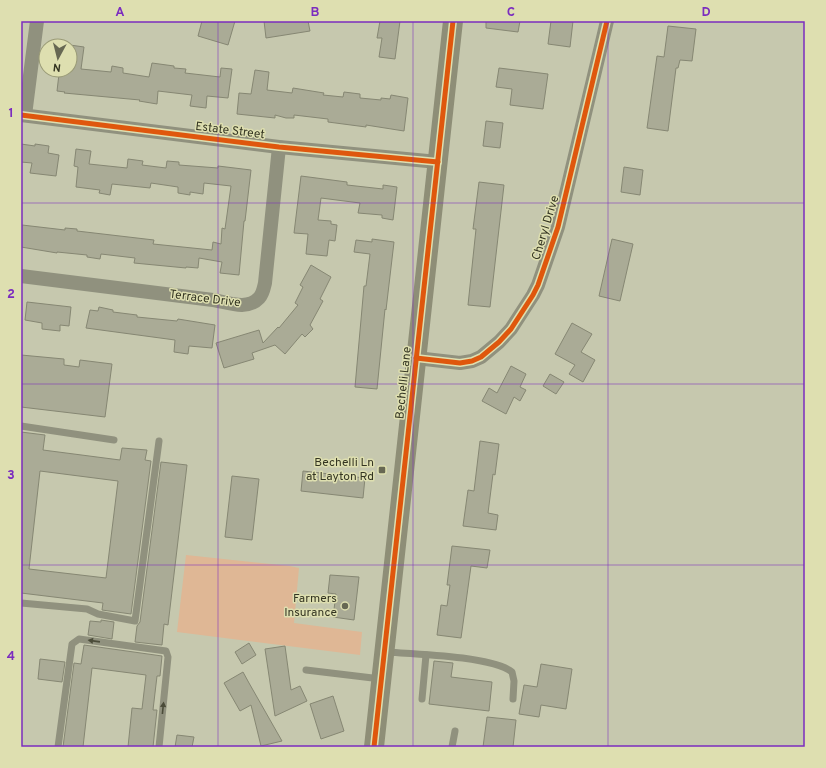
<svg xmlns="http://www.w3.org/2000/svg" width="826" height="768" font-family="Overpass,sans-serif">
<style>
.green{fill:#dfb795}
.building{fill:#aaab96;stroke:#868773;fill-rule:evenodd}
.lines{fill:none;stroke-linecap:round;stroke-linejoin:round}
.service{stroke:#90917e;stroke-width:7}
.minor{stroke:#90917e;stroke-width:14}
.secondary{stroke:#8e8e77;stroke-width:20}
.cycleway-casing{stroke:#dedfb0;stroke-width:8}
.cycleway{stroke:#df570d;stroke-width:5}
.oneway{fill:#4b4c39}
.grid{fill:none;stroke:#7b2cbf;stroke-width:1;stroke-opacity:0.55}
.poi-dot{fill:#676853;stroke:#dedfb0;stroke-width:1.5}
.labels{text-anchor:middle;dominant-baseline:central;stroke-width:3;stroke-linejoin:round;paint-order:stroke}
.street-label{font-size:12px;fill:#343522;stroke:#dedfb0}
.poi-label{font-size:12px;fill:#343522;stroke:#dedfb0;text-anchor:end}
.neatline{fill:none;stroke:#7b2cbf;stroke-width:1.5}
.grid-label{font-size:13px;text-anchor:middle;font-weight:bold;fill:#7b2cbf}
</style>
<rect width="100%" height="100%" fill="#c6c8ae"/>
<polygon class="green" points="186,555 290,566 299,568 294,623 362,632 360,655 177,632"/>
<g class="building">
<polygon points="202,21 235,21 228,45 198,36"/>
<polygon points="264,21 308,21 310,31 266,38"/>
<polygon points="380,21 400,21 395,59 379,57 382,38 377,38"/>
<polygon points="486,21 520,21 518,32 486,28"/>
<polygon points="551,21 573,21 570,47 548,44"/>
<polygon points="668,26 696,29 692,61 680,60 678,68 676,68 668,131 647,128 657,56 664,57"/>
<polygon points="70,45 84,47 81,69 111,72 112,66 123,68 123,73 149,77 152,63 174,66 174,68 186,69 185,73 220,77 221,68 232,69 228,98 207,96 206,108 190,106 192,95 158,91 157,104 139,101 140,100 64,93 65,92 57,91 59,74 61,74 62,70 70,70"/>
<polygon points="499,68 548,74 543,109 510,105 512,89 496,87"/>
<polygon points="255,70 269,72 267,90 292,93 293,88 324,93 323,95 343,97 344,92 360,94 360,98 381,100 381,98 390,99 391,95 408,98 404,131 366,125 366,127 328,122 328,119 294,115 294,118 286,118 275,115 275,118 237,114 239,93 251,94"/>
<polygon points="486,121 503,123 500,148 483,146"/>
<polygon points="21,144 35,146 35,144 49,146 48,153 59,155 56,176 30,173 32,163 21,162"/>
<polygon points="76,149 91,151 89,164 127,168 128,159 143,161 142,165 166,168 167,161 179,162 179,165 218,168 218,166 251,170 245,221 244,221 239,275 220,273 222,262 199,258 198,268 186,267 186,268 134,263 135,258 101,254 100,259 87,257 87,255 57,252 57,253 21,247 22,225 65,230 65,228 77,229 77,231 154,240 153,244 212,250 213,242 221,244 222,228 225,229 231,186 204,183 203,194 190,192 190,195 178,193 178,187 151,183 150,188 112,184 110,195 99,193 100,190 76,187 78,167 74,166"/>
<polygon points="624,167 643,170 640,195 621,192"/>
<polygon points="301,176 347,182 347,185 383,189 383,185 397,187 393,220 382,218 382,215 358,213 360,203 321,198 318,220 331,221 331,224 337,225 335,241 329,240 327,256 306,254 308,234 294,233"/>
<polygon points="479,182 504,185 490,307 468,305 476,229 473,229"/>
<polygon points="372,239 394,242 386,310 385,309 377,389 355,387 364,286 366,286 370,254 354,252 356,240 372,242"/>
<polygon points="612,239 633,244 620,301 599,296"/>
<polygon points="311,265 331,277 320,299 323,301 310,325 313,329 305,337 302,334 285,354 275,345 252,353 254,359 224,368 216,343 259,330 263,343 278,327 279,328 298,305 295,303 303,287 300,285"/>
<polygon points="27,302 71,307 69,326 60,325 60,331 42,329 42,323 25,320"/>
<polygon points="99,307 113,310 113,312 137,315 137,317 177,321 178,319 215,325 212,348 189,346 188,354 174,352 175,340 86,328 90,310 98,311"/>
<polygon points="572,323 592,334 581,352 595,360 583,382 569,374 575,365 555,354"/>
<polygon points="21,355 64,359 64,365 79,367 80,360 112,364 105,417 21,407"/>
<polygon points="511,366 526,374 520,387 526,390 520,401 514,397 506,414 482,401 489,388 497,393"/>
<polygon points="550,374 564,382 556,394 543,386"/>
<path d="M 21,432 L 45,435 L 43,450 L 120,460 L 122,448 L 147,450 L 145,460 L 151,461 L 131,614 L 102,610 L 103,603 L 21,593 ZM 40,471 L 118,481 L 106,578 L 29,569 Z"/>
<polygon points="480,441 499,444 495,475 493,474 488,513 498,515 496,530 463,526 468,490 474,491"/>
<polygon points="161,462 187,465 168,625 164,624 162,645 135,642 137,626 140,622"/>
<polygon points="303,471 365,478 363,498 301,491"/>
<polygon points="232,476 259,479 252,540 225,537"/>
<polygon points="452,546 490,550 487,568 471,566 461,638 437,635 441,605 447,606 450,585 447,585"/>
<polygon points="330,575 359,577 354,620 333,617 336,594 328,593"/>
<polygon points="101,620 114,622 112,639 88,635 90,621 101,622"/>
<polygon points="249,643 256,655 242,664 235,652"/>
<polygon points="84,645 162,656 160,676 157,676 153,710 157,710 153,747 128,747 132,708 142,709 146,675 92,668 83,747 63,747 74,663 81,664"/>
<polygon points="285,646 291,690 300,686 307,701 275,716 265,649"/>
<polygon points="40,659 65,662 62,682 38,679"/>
<polygon points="434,661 453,663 451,677 492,682 489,711 429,704"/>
<polygon points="541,664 572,669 566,709 541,705 539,717 519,714 524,685 537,687"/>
<polygon points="243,672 249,683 282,741 261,746 251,705 240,711 224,683"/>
<polygon points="333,696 344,731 321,739 310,704"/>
<polygon points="487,717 516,720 513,747 483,747"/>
<polygon points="177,735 194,737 192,747 175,747"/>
</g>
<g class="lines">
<g class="service">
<polyline points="21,426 114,440"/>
<polyline points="21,603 87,609 98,614 135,621 159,441"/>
<path d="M 386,652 C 414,654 492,656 512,672 L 514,681 L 513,699"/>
<polyline points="306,670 381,679"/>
<polyline points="422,699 426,655"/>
<polyline points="58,747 72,644 79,639 166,651 168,657 159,747"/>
<polyline points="452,747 455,731"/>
</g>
<g class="minor">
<polyline points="21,115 279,147 438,162"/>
<polyline points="25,115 37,21"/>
<path d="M 21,276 L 213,300 C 227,302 247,311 259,298 C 263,294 264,287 265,283 L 279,147"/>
<polyline points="416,358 460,363 472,361 481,357 499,342 511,329 533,295 538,285 558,227 607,21"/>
</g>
<polyline class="secondary" points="374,747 453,21"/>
<defs>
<g id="cycleway">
<polyline points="21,115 279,147 438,162"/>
<polyline points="416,358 460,363 472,361 481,357 499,342 511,329 533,295 538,285 558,227 607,21"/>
<polyline points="374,747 453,21"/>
</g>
</defs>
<use href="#cycleway" class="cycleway-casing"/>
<use href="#cycleway" class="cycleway"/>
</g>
<defs><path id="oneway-solid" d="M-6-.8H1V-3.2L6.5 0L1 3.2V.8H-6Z"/></defs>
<g class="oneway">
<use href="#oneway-solid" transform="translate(94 641) rotate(-172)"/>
<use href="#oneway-solid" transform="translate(163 708) rotate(-84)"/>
</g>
<path class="grid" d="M 218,21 L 218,747M 413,21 L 413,747M 608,21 L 608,747M 21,203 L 805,203M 21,384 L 805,384M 21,565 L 805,565"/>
<g class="poi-dot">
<rect x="378" y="466" width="8" height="8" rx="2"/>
<circle cx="345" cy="606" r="4"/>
</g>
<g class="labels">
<g class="street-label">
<text transform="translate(230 131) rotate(7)">Estate Street</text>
<text transform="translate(546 228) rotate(-73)">Cheryl Drive</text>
<text transform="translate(205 299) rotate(7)">Terrace Drive</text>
<text transform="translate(404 383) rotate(-84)">Bechelli Lane</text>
</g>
<g class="poi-label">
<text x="374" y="463">Bechelli Ln<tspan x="374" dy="14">at Layton Rd</tspan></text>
<text x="337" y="599">Farmers<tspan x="337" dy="14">Insurance</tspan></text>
</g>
</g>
<rect width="826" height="768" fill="none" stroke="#dedfb0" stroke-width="44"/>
<g transform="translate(58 58) rotate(187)"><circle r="19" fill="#dedfb0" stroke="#9a9b77"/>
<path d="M0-3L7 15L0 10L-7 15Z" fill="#676853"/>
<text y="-6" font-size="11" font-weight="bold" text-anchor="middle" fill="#343522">N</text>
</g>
<rect x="22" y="22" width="782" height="724" class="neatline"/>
<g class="grid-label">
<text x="120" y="16">A</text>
<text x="315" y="16">B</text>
<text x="511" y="16">C</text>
<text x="706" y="16">D</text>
<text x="11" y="117">1</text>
<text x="11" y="298">2</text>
<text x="11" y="479">3</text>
<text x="11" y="660">4</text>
</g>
</svg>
